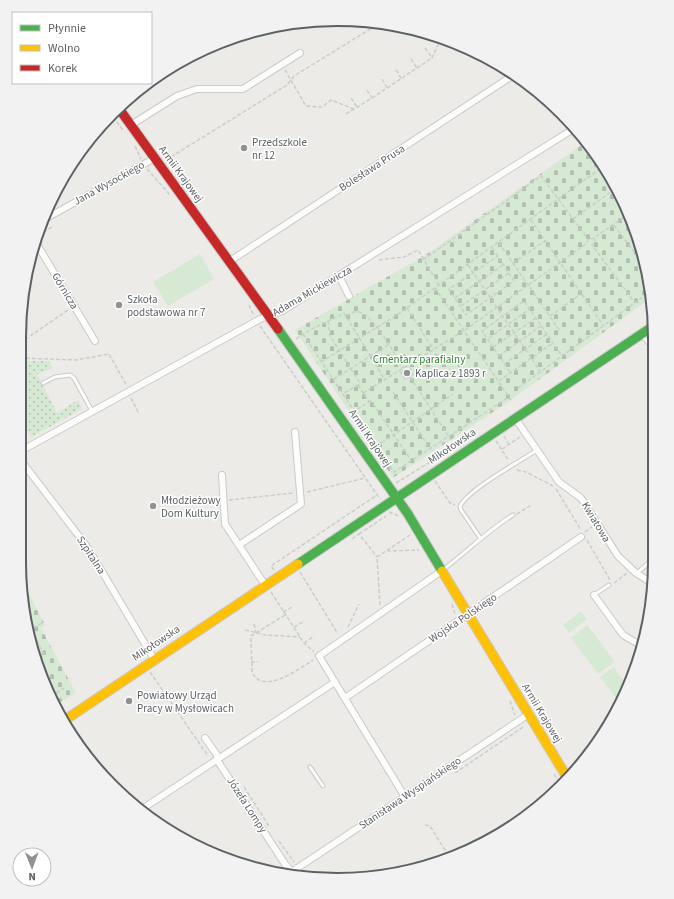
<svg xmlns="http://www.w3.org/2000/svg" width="674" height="899" font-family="'Source Sans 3',sans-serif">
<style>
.grass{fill:url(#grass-dots)}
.cemetery{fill:url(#cemetery-stones)}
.green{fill:#d6e9d2}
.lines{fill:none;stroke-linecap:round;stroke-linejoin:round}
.lane-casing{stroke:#c9cac9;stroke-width:5}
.street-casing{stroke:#c9cac9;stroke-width:8}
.fast-casing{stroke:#c9c9c9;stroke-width:11}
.slow-casing{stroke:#c9c9c9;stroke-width:11}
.jam-casing{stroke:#c9c9c9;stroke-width:11}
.path{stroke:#c9ceca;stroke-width:1.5;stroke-dasharray:4 2;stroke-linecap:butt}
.lane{stroke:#fcfcfb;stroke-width:3}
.street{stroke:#fcfcfb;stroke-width:6}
.fast{stroke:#4caf50;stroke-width:9}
.slow{stroke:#ffc107;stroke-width:9}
.jam{stroke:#c62828;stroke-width:9}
.poi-dot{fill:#8f9192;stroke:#fff;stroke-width:1.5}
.labels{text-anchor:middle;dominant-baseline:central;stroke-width:3;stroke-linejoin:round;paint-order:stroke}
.poi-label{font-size:11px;fill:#5d6165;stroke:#fff;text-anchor:start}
.street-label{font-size:11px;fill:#5d6165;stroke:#fff}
.park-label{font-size:11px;fill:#358435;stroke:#fff}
.rim{fill:none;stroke:#5d6165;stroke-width:2}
</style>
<defs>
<pattern id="grass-dots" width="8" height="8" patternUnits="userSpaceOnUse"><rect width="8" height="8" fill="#d6e9d2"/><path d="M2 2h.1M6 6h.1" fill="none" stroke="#b1c0ae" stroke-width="1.8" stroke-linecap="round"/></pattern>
<pattern id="cemetery-stones" width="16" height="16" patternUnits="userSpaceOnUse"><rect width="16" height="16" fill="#d6e9d2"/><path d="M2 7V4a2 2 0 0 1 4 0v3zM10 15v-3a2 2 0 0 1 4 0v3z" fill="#b1c0ae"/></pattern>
</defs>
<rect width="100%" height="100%" fill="#edebe7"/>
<polygon class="grass" points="20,361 49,361 53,368 37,374 57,413 78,400 82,409 31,437 19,418"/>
<g class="cemetery">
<polygon points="580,134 601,160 638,235 652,297 511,400 393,478 295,330 427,254 584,143"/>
<polygon points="21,578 45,625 41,628 76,693 55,705 30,645"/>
</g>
<g class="green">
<polygon points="200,254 214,279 168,306 153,282"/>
<polygon points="581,611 587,619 569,633 563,625"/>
<polygon points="587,625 615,662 598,674 571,638"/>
<polygon points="614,667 628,687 622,700 619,702 600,677"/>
</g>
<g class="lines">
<defs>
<g id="lane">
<polyline points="642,335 652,348"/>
<polyline points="43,383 55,377 70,375 74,378 92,411"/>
<path d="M 481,539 L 461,510 L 460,506 C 469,489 519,462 537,450"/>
<path d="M 444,569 C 467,552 488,530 513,515"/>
<polyline points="637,573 652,560"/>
<polyline points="594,595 609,585"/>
<polyline points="310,767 323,786"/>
</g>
<g id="street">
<polyline points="131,125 177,96 197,89 243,89 300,53"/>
<polyline points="43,220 155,158"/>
<polyline points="35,241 95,341"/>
<polyline points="230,261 515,74"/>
<polyline points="339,276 349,296"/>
<polyline points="515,418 559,482 581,498 618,556 636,573 652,583"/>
<polyline points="19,452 260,319 282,311 575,128"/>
<polyline points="19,458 88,548 154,659"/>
<polyline points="222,475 225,524 265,585"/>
<polyline points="239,545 301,504 295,432"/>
<polyline points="594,595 623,635 642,646"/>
<polyline points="345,698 581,537"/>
<polyline points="205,738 217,755 217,760 285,864 294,875"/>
<polyline points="405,797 319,656 443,570"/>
<polyline points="142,809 335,682"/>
<polyline points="287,875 529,714"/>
</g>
<g id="fast">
<polyline points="278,329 408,514 442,571"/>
<polyline points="298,564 652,327"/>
</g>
<g id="slow">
<polyline points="442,571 568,779"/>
<polyline points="62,722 298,564"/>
</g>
<polyline id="jam" points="120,110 278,329"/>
</defs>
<use href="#lane" class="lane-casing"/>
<use href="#street" class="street-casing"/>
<use href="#fast" class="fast-casing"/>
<use href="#slow" class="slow-casing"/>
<use href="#jam" class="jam-casing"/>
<g class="path">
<polyline points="425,48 432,58"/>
<polyline points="411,59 417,68"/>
<polyline points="285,70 306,106 322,107 331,100 354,109"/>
<polyline points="396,70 401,78"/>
<polyline points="382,79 387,88"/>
<polyline points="351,98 357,107"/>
<polyline points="372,98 432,58 441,38"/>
<polyline points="346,114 372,98 366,89"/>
<polyline points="113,117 123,130"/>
<polyline points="135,146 141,159"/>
<polyline points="166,160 287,85 294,76 380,23"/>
<polyline points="147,169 171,196"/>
<polyline points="573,219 615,189"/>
<polyline points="531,220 603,325"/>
<polyline points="614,225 646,268"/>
<polyline points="38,235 54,226"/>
<polyline points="594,238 595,241 592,245 635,303"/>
<polyline points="499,243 560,331"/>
<path d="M 492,248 C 500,259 507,270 514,281 L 466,315 L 449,289 L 498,256"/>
<polyline points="379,260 404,257 418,250 439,285"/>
<polyline points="423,260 541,176 588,239"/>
<polyline points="513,263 545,241"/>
<polyline points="468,265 540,371"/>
<polyline points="435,288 511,400"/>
<polyline points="455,298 503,265"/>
<polyline points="249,305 253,314"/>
<polyline points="461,306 509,273"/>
<polyline points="407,308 433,349"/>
<path d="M 347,316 C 349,315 352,312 355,312 C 370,308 396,356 403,368"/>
<polyline points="550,316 581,294"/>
<polyline points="328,321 330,336 360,383 358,385"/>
<polyline points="260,326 380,499"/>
<polyline points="303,334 343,394"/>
<polyline points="489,338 530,309"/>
<path d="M 296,339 C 311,328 328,322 344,313 L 385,380"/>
<polyline points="20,343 68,310"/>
<polyline points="493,347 536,318"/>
<polyline points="499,356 541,326"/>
<polyline points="20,358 76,360 109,354 127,386"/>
<polyline points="321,362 400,313 604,166"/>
<polyline points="504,364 547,334"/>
<polyline points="400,371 405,380 413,374 408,365"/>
<polyline points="510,372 482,331 524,301 562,356"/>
<polyline points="410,377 451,440"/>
<polyline points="334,379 388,345"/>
<polyline points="499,381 553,343"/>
<polygon points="358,385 369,402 354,411 343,394"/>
<polyline points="518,388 651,291"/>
<polyline points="393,392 429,447"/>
<polyline points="363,393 465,330 586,244 588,239 594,238 628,214"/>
<polyline points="131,398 139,414"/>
<polyline points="369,402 371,401 411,460"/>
<polyline points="354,411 394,472 509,397"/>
<polyline points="504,436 509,445"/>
<polyline points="496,441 509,461"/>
<polyline points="377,446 453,394"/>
<polyline points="502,449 520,437"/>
<polyline points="517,470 526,472 553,486"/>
<polyline points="435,481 450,503 455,505"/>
<polyline points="396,483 471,437"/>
<polyline points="556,489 581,530"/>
<polyline points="307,492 365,478"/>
<polyline points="229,500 293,493"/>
<polyline points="389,512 399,516"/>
<polyline points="517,514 531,505"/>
<polyline points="585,532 592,527"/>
<polyline points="359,534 386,516"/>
<polyline points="352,539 359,534 377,557"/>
<polyline points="587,540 610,580"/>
<polyline points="387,551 419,550"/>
<polyline points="274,570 271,566 377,495"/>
<polyline points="300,572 338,634"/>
<polyline points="614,583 627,573"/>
<polyline points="271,592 304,643 314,652"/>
<polyline points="452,604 455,614"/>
<polyline points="380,605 377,557 410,535"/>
<polyline points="283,612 292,607"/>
<path d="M 285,615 L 251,636 L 252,672 C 263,696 299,669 313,660"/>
<polyline points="254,624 256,633"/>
<polyline points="294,627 303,622"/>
<polyline points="348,627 359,604"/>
<polyline points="245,630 266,635 300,637"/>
<polyline points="28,631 44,622"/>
<polyline points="29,640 35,636 44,655 36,659"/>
<polyline points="304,643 313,637"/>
<polyline points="251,662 258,662"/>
<polyline points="150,672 208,756"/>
<polyline points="51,696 64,688"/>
<polyline points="510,701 515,715"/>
<polyline points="455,773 523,727"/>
<polyline points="554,774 562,787"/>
<polyline points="244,787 269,826"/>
<polyline points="425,825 430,826 450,858"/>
<polyline points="279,841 294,862"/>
</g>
<use href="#lane" class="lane"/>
<use href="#street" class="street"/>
<use href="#fast" class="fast"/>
<use href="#slow" class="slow"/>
<use href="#jam" class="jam"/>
</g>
<g class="poi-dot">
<circle cx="244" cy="148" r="4"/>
<circle cx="119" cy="305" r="4"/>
<circle cx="407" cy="373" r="4"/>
<circle cx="153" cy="506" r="4"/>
<circle cx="129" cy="701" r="4"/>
</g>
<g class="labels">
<g class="poi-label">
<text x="252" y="142">Przedszkole<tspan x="252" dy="13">nr 12</tspan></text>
<text x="127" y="299">Szkoła<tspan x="127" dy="13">podstawowa nr 7</tspan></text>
<text x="415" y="373">Kaplica z 1893 r</text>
<text x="161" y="500">Młodzieżowy<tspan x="161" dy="13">Dom Kultury</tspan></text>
<text x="137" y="695">Powiatowy Urząd<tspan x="137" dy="13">Pracy w Mysłowicach</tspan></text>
</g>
<g class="street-label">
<text transform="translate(372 168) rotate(-33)">Bolesława Prusa</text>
<text transform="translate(181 174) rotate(54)">Armii Krajowej</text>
<text transform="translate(109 183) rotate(-29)">Jana Wysockiego</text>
<text transform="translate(65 291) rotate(59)">Górnicza</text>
<text transform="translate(312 291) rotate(-30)">Adama Mickiewicza</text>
<text transform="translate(370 438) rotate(56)">Armii Krajowej</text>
<text transform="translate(452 446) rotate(-34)">Mikołowska</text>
<text transform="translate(596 522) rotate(59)">Kwiatowa</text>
<text transform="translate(91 555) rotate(57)">Szpitalna</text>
<text transform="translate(463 618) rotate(-34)">Wojska Polskiego</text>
<text transform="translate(156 643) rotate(-34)">Mikołowska</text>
<text transform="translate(542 713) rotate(59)">Armii Krajowej</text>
<text transform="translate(410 793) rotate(-34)">Stanisława Wyspiańskiego</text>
<text transform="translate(247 805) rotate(57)">Józefa Lompy</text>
</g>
<g class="park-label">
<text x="419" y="359">Cmentarz parafialny</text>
</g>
</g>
<path d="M0 0H674V899H0ZM337 26H337A311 311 0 0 1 648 337V562A311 311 0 0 1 337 873H337A311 311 0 0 1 26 562V337A311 311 0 0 1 337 26Z" fill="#f2f2f3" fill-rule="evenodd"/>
<path class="rim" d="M337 26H337A311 311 0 0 1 648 337V562A311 311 0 0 1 337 873H337A311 311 0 0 1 26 562V337A311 311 0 0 1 337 26Z"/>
<rect x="12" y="12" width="140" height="72" fill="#ffffff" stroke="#bec0c1"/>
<rect x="20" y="25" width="20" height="6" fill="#4caf50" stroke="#bec0c1"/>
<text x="48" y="32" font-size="12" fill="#5d6165">Płynnie</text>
<rect x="20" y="45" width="20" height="6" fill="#ffc107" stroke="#bec0c1"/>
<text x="48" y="52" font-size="12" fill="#5d6165">Wolno</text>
<rect x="20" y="65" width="20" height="6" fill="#c62828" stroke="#bec0c1"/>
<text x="48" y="72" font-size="12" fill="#5d6165">Korek</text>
<g transform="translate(32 867) rotate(179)"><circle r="19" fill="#ffffff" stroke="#bec0c1"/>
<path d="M0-3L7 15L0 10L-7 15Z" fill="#8f9192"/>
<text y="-6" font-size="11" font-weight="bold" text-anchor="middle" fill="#5d6165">N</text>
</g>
</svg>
